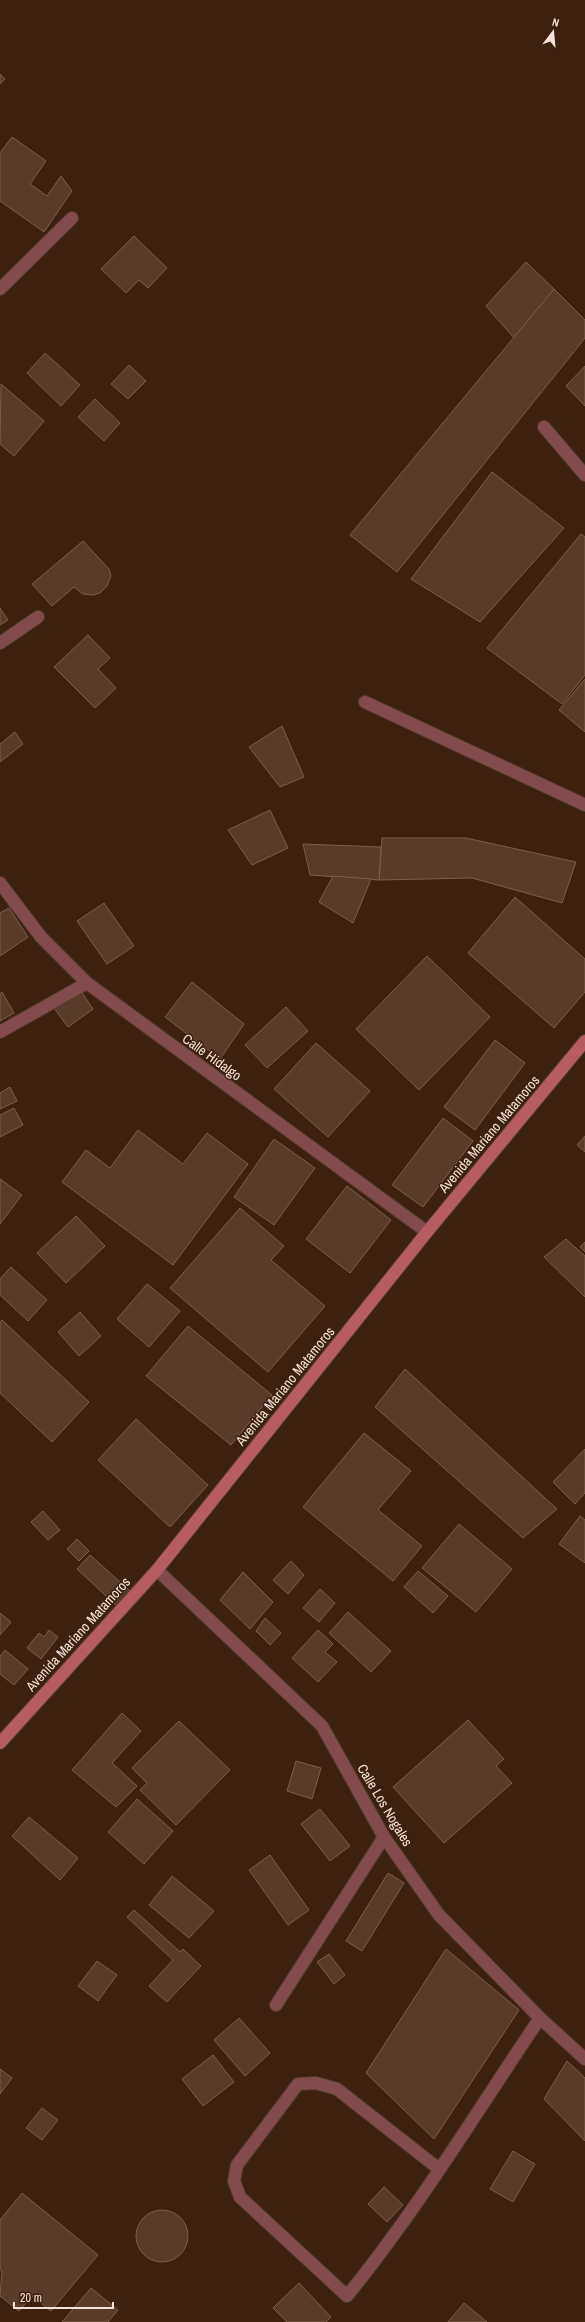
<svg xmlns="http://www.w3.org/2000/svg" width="585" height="2322" font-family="'Archivo Narrow',sans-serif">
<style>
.building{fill:#583b2b;stroke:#7e5e4c}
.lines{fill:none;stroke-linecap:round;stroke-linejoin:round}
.street-casing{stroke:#563c2d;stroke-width:14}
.secondary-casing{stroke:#563c2d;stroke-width:14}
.street{stroke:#844b4f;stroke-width:12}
.secondary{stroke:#b65c64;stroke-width:12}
.labels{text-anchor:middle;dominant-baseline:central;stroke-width:3;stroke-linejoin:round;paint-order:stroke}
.street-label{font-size:14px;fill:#f4e1d7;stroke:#3c2111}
</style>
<rect width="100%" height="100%" fill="#3c2111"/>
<g class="building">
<polygon points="0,74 5,79 0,84"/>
<polygon points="12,137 46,161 30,184 47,196 61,176 72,191 44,232 0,201 0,153"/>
<polygon points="134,236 167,268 148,288 139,280 126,293 101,269"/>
<polygon points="526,262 554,289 514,338 486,306"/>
<polygon points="554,289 585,320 585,338 397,572 350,535"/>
<polygon points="45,353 80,385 61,406 27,373"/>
<polygon points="129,365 146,381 128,399 111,384"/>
<polygon points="585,366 585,406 566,386"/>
<polygon points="1,384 44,421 14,456 0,444"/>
<polygon points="95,399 120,423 104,441 78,417"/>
<polygon points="492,472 564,528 480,622 411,579"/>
<polygon points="581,534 585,537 585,675 562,704 487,648"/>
<polygon points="83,541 109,569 111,576 107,586 100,593 93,595 83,594 74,587 52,606 32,584"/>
<polygon points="0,608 8,620 0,625"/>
<polygon points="88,635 110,658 98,669 116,688 95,708 54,667"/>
<polygon points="585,679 585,732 559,710"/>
<polygon points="282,726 304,777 280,787 249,747"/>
<polygon points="15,732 23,744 0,762 0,744"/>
<polygon points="270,810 288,848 252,865 228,830"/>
<polygon points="382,838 466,838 576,862 562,903 472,878 379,880"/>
<polygon points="303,844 381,847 379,880 310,875"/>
<polygon points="333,876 371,879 353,923 319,902"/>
<polygon points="515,897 585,959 585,992 554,1028 468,953"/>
<polygon points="104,903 134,946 107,964 77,921"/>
<polygon points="9,908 28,937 0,956 0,913"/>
<polygon points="427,956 490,1017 419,1090 356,1029"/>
<polygon points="192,982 244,1024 220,1059 165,1017"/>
<polygon points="80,990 93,1009 68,1027 54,1008"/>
<polygon points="2,992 14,1013 0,1021 0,994"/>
<polygon points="286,1007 308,1031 267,1068 245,1045"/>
<polygon points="495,1040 525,1063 475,1130 444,1107"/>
<polygon points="316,1043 370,1091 328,1137 274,1089"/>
<polygon points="10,1087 17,1101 0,1109 0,1093"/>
<polygon points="14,1108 23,1125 0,1137 0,1115"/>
<polygon points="443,1118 473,1141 423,1207 392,1185"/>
<polygon points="138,1130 183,1164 207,1133 248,1164 173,1265 62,1182 86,1150 110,1168"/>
<polygon points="585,1136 585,1152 577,1145"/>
<polygon points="274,1139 315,1168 274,1225 234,1197"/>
<polygon points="0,1179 22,1195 0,1224"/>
<polygon points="347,1186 391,1220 350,1273 306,1239"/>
<polygon points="240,1208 284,1246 271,1260 325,1306 268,1372 170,1288"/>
<polygon points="76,1216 105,1246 66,1283 37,1253"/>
<polygon points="566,1239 585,1256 585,1297 544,1257"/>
<polygon points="585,1242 585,1252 580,1247"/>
<polygon points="11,1267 47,1300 28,1321 0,1295 0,1279"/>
<polygon points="147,1284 180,1311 149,1347 117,1319"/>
<polygon points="80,1312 101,1336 79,1356 58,1332"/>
<polygon points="2,1320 89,1402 52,1442 0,1393 0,1322"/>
<polygon points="188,1326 272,1395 231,1445 146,1376"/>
<polygon points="405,1369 557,1509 523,1538 375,1407"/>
<polygon points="136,1419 208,1485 170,1527 98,1460"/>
<polygon points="364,1433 411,1471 378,1510 422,1546 393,1581 303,1507"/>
<polygon points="585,1449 585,1493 575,1504 553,1482"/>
<polygon points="43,1511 60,1530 48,1540 31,1522"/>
<polygon points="580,1516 585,1520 585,1563 559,1544"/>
<polygon points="459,1524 512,1569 476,1612 422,1568"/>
<polygon points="77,1539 89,1551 79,1561 67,1549"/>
<polygon points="90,1555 130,1591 117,1606 77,1569"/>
<polygon points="291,1561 304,1575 288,1594 273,1580"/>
<polygon points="418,1571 448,1596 433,1613 404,1587"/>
<polygon points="243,1572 273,1602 250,1629 220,1600"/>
<polygon points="320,1589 335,1603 319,1622 303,1608"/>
<polygon points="348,1612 391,1651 371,1672 329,1633"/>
<polygon points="0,1613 11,1622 0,1635"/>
<polygon points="265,1618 281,1633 270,1645 256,1631"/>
<polygon points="49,1630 58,1637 41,1659 27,1648 39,1633 44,1637"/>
<polygon points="318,1630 333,1644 325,1652 337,1662 318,1682 292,1658"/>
<polygon points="5,1650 28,1669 14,1685 0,1674 0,1656"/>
<polygon points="122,1713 141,1731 112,1763 137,1786 116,1807 72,1770"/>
<polygon points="468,1720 504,1759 496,1766 512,1783 444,1843 393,1787"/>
<polygon points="179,1721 230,1770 176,1825 140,1790 147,1783 132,1768"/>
<polygon points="296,1761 321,1768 312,1799 287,1791"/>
<polygon points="137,1799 173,1831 144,1864 108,1832"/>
<polygon points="320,1809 350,1846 330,1861 301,1824"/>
<polygon points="29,1817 78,1858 60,1880 12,1836"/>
<polygon points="270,1855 309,1910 288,1925 249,1870"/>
<polygon points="388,1873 404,1883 362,1951 346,1941"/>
<polygon points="172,1876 214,1911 189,1938 149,1905"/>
<polygon points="134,1910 180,1952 183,1949 201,1966 167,2002 149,1986 173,1960 127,1917"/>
<polygon points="446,1949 519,2010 434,2139 366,2073"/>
<polygon points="329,1954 345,1975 334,1984 317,1962"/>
<polygon points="97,1961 117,1975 98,2001 78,1986"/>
<polygon points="239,2018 270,2053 245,2076 214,2040"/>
<polygon points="213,2055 234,2082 203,2106 182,2079"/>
<polygon points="567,2061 585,2078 585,2141 544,2099"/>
<polygon points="0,2069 12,2078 0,2094"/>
<polygon points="42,2108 58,2120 42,2140 26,2128"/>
<polygon points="513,2151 535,2164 513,2202 490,2189"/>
<polygon points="384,2187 403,2205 387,2222 368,2204"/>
<polygon points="22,2193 98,2255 51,2311 32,2296 19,2311 0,2296 2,2271 0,2270 0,2220"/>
<circle cx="162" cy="2236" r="26"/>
<polygon points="299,2283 331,2317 326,2322 287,2322 273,2308"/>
<polygon points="91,2288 118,2310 108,2322 62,2322"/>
<polygon points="464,2303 487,2322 448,2322"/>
</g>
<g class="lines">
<defs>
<g id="street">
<polyline points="0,289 72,218"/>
<polyline points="544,427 585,475"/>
<polyline points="0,643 38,617"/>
<polyline points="365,702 585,805"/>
<polyline points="0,883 41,937 87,983 427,1232"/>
<polyline points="0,1032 87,983"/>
<polyline points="157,1570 322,1726 384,1837 439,1915 540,2018 585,2059"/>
<polyline points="276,2005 384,1837"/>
<path d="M 439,2169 L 337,2089 L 316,2083 L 298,2084 L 237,2165 L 234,2181 L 240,2197 L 347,2296 C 418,2209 477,2111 540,2018"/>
</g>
<polyline id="secondary" points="0,1743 157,1570 427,1232 585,1041"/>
</defs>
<use href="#street" class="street-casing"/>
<use href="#secondary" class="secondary-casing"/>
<use href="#street" class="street"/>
<use href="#secondary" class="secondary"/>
</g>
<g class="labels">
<g class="street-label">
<text transform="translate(212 1057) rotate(36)">Calle Hidalgo</text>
<text transform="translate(489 1134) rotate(-50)">Avenida Mariano Matamoros</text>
<text transform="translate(285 1386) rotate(-51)">Avenida Mariano Matamoros</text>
<text transform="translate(78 1634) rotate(-48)">Avenida Mariano Matamoros</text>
<text transform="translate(385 1805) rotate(59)">Calle Los Nogales</text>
</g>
</g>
<g transform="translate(553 32) rotate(16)" stroke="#3c2111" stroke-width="3" paint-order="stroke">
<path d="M0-3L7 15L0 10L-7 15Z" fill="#f4e1d7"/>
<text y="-6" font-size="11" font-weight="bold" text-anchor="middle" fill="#f4e1d7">N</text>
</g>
<path d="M14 2302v6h99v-6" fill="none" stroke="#f4e1d7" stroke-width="2"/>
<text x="20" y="2302" font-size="12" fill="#f4e1d7" stroke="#3c2111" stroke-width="3" paint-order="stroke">20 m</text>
</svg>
